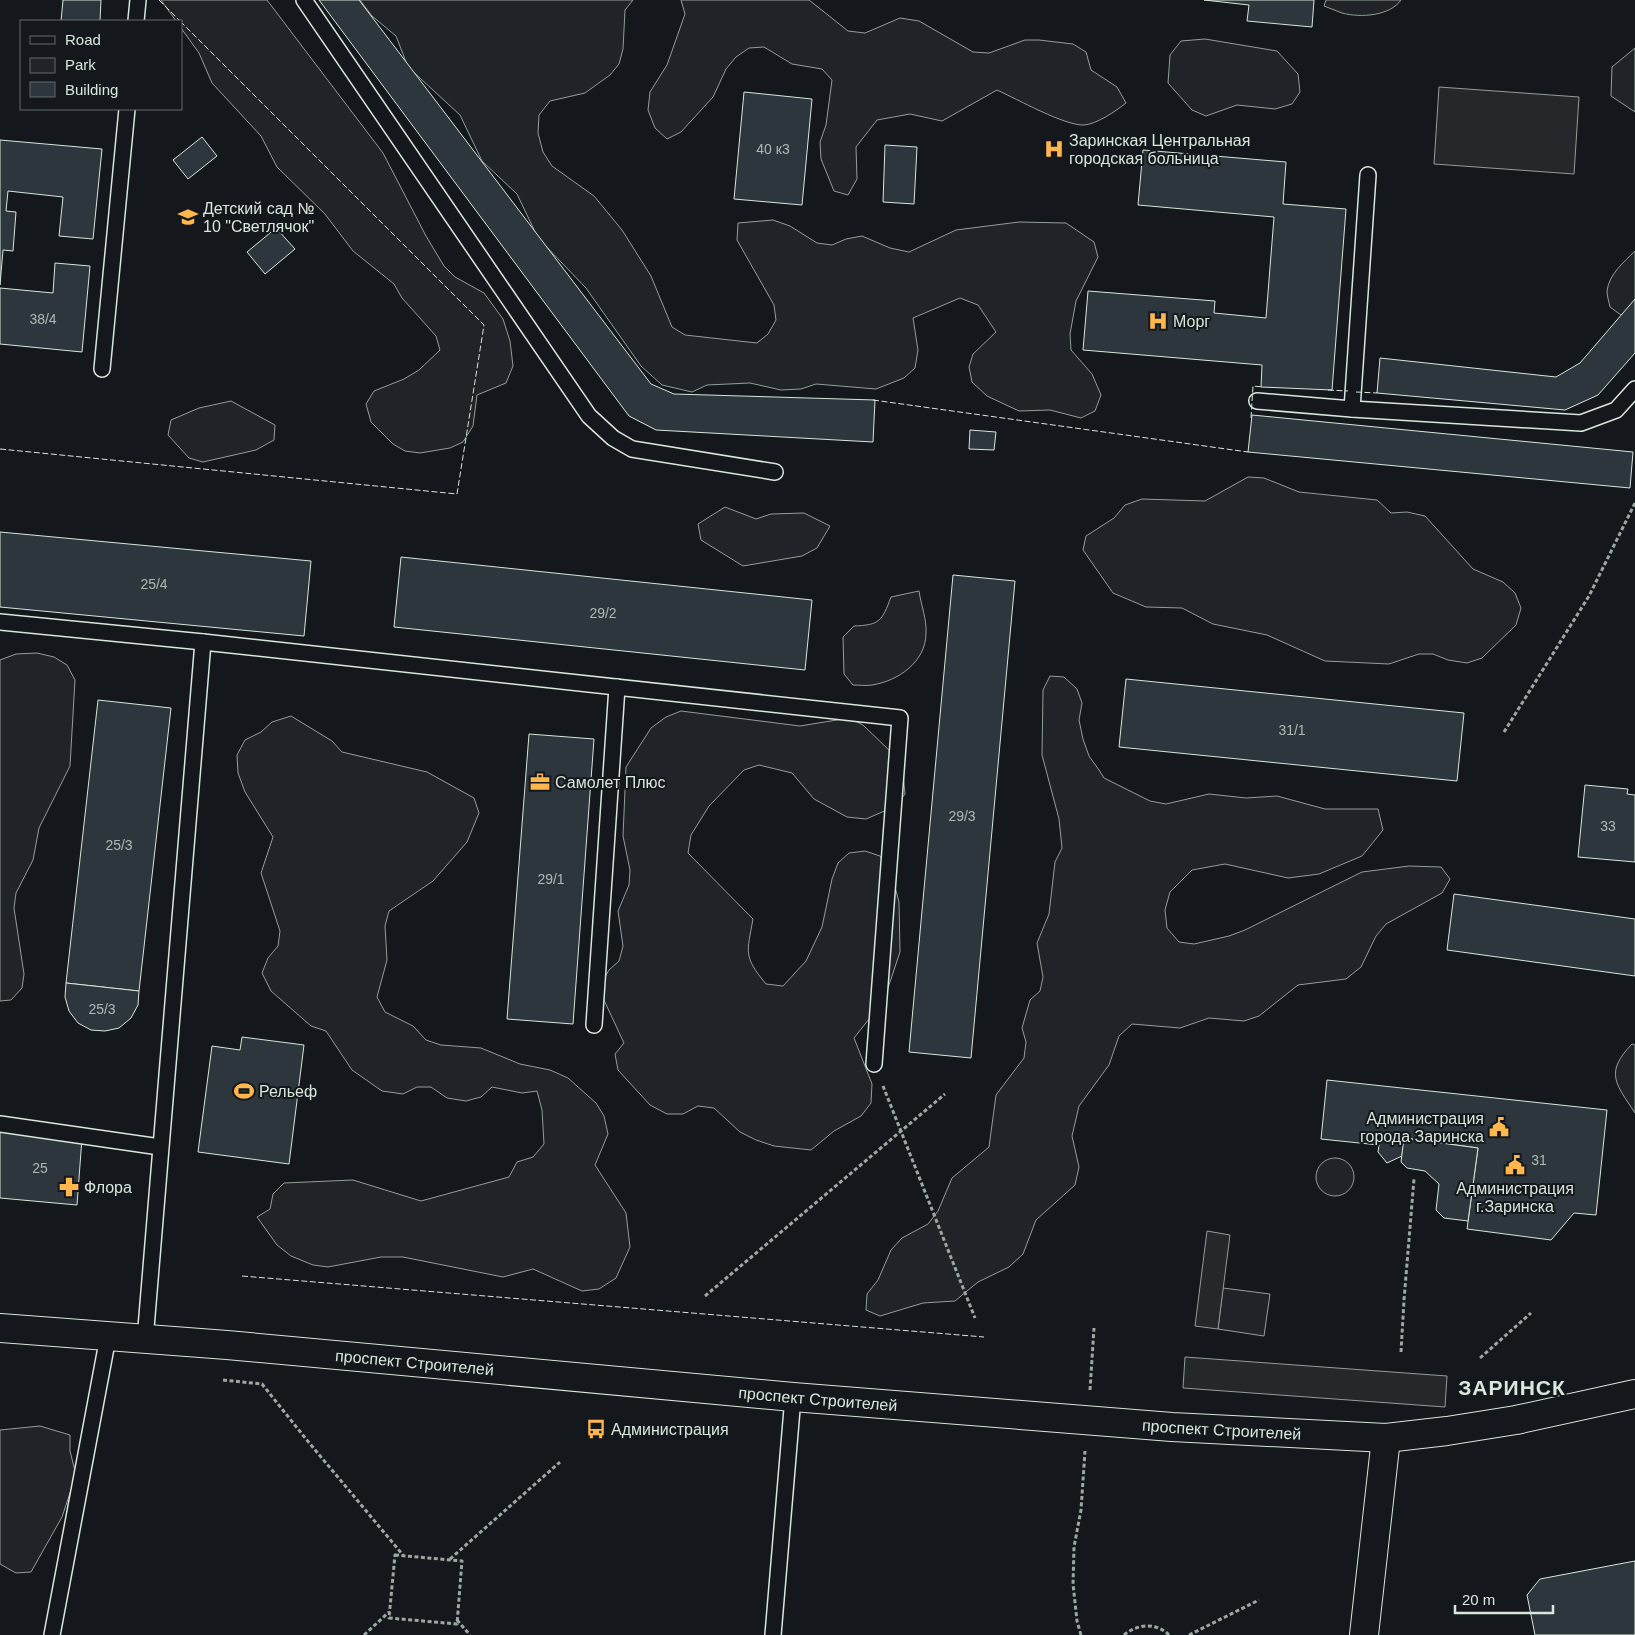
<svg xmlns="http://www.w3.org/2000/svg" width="1635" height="1635" font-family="Arial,sans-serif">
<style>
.green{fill:#202428;stroke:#939e99}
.parking{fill:#24282b;stroke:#939e99}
.building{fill:#2c363c;stroke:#d8e6dc}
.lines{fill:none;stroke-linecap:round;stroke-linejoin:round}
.service-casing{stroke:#d8e6dc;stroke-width:18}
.minor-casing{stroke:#d8e6dc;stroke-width:30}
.tertiary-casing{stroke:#d8e6dc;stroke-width:30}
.path{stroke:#9da8a2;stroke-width:3;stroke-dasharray:4 2.5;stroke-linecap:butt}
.service{stroke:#14181c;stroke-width:15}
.minor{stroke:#14181c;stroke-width:28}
.tertiary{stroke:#14181c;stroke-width:28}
.fence{stroke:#d8e6dc;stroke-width:1;stroke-dasharray:6 2.5;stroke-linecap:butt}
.labels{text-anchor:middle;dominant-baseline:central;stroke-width:4;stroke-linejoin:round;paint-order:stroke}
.number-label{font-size:14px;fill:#adbab4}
.poi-label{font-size:16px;fill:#d8e6dc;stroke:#14181c;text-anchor:start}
.street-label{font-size:16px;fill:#d8e6dc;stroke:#14181c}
.district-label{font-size:21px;font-weight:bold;letter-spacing:1px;fill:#d8e6dc;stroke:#14181c}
</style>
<rect width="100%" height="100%" fill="#14181c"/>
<g class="green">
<polygon points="161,0 267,0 383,153 426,236 444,266 455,277 484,293 503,319 510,341 513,366 506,383 477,395 473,426 463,442 450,448 420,453 405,451 393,444 371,422 366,404 374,391 404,379 419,370 440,350 436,336 402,298 394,284 353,251 325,214 277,167 261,136 212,83 199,53 181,28 181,21 176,21"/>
<polygon points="360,0 633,0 625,10 623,49 619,64 610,75 585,93 550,101 539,115 538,133 543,152 552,166 594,196 622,230 651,276 672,327 685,335 757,343 768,334 776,320 774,305 737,240 738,223 773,220 790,226 817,243 832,245 846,239 862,236 890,248 909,252 956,230 1019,222 1066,223 1094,242 1098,257 1076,301 1070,334 1071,350 1092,374 1101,395 1095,411 1081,418 1050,410 1019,411 987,396 972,382 969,367 973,354 996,332 978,305 960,298 913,318 918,350 915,368 904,378 876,389 816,384 801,389 781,390 750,383 707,385 692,392 662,385 641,366 586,288 538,238 517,194 482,161 460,115 408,67 396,36 372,16"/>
<path d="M 681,0 L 809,0 L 848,31 L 865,33 L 900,18 L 919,21 L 973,52 L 989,53 L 1025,40 L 1039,40 L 1073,44 L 1086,52 L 1091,70 L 1117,87 L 1126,103 C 1116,111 1097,124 1084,125 C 1065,126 1017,99 997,90 L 942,121 L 910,114 L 877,120 L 856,147 L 857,179 L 848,195 L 834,191 L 821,159 L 820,142 L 826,125 L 832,80 L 822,69 L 792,64 L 764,47 L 749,48 L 736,57 L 726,69 L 713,97 L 681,132 L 667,139 L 655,128 L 648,110 L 650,92 L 667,65 L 685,14 Z"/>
<path d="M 1326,0 L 1401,0 C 1390,16 1360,18 1342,13 C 1336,11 1330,8 1324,6 Z"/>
<polygon points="1205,39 1277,51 1298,74 1300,92 1292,104 1275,109 1237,105 1206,116 1192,110 1168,83 1170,55 1181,41"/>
<polygon points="1635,48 1635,112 1611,96 1612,67"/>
<path d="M 1635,251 L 1635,309 L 1621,315 L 1610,307 C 1609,302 1607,296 1607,291 C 1609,274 1624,262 1635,251 Z"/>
<polygon points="231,401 275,425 274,440 256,450 203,462 189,458 168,435 171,420 199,408"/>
<polygon points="1248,477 1264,478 1299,492 1377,500 1391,513 1407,512 1425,516 1473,569 1503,582 1515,593 1521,608 1516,625 1482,658 1467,663 1448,660 1433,654 1419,654 1389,664 1325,661 1267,635 1213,624 1182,608 1146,607 1113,593 1083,550 1086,536 1114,518 1125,505 1142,499 1205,501"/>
<polygon points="725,507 756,519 771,514 804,513 830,526 817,548 802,556 743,566 701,540 698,524"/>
<path d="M 919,591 C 921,605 927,620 926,633 C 926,662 898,681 872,685 C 866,686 859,685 853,685 L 844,674 L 843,637 L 854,626 C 880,625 882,621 891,597 Z"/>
<polygon points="37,653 54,657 67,665 75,680 70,766 39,828 33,860 16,893 14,908 24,974 22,988 11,1000 0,1001 0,660 16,654"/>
<polygon points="1050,676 1064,677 1077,689 1082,703 1079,720 1083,739 1089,756 1099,770 1104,778 1150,801 1166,804 1209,794 1246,798 1277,796 1325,809 1378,809 1383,830 1362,856 1319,874 1288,878 1225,864 1192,870 1170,892 1165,910 1167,928 1179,942 1194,944 1229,936 1245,930 1362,872 1409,866 1441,867 1450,879 1442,893 1386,924 1376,936 1361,967 1346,979 1298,985 1259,1016 1244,1021 1209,1018 1180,1028 1132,1024 1119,1036 1109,1065 1079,1106 1072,1136 1079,1167 1075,1185 1036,1220 1023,1254 1009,1267 978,1282 955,1301 923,1303 880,1316 866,1310 867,1294 878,1280 891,1250 902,1238 928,1224 938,1211 952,1178 989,1147 996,1095 1024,1058 1026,1042 1022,1028 1030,1000 1040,991 1043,977 1037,943 1049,914 1055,862 1062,848 1059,819 1042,755 1043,690"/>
<path d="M 681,711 L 800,726 L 849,718 L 863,725 L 891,752 L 903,774 L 905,794 L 896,806 L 866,819 L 847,817 L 814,799 L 792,773 L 759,765 L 744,770 L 709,806 L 691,835 L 688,853 L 753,919 C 747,953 743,956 766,984 L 783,986 L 806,961 L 822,927 L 832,879 L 838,863 L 849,853 L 865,851 L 880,856 L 890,868 L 899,902 L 900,952 L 884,1000 L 854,1038 L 872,1084 L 871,1103 L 861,1116 L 834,1131 L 811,1150 L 774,1146 L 756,1140 L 740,1132 L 714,1108 L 698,1106 L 683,1114 L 667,1114 L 650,1105 L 618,1070 L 615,1054 L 624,1043 L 603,998 L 601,984 L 609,970 L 619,961 L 623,946 L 618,911 L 629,885 L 630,870 L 623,836 L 626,767 L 651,728 L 666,717 Z"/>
<polygon points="291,716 332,741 342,752 427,772 474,798 479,813 467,842 433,881 389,911 385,926 387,960 377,997 385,1012 413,1026 426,1040 441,1045 481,1048 520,1064 550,1070 568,1078 596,1103 604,1116 608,1134 595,1165 626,1213 630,1247 616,1278 599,1289 582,1291 533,1269 503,1277 403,1257 381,1257 328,1267 313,1265 291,1256 277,1245 257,1217 270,1209 273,1194 284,1183 353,1180 421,1201 509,1177 517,1162 533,1157 544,1144 542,1110 537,1091 522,1093 492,1087 481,1097 466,1101 447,1098 431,1087 417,1087 403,1094 382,1091 352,1070 326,1031 311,1026 271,991 262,973 268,958 278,946 280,931 261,873 273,837 245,792 238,773 237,755 245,740 261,732 272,722"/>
<path d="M 1632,1044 L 1635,1045 L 1635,1113 C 1616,1084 1604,1073 1632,1044 Z"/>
<circle cx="1335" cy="1177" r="19"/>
<polygon points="1223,1288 1270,1294 1264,1336 1218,1329"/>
<polygon points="40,1426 70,1435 70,1451 76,1475 62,1517 31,1572 16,1573 0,1564 0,1430"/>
</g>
<g class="parking">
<polygon points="1439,87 1579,97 1574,174 1434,164"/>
<polygon points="1207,1231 1230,1235 1218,1329 1195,1326"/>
<polygon points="1185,1357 1447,1376 1445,1407 1183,1388"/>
</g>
<g class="building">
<polygon points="63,0 101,0 100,21 61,21"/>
<polygon points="319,0 359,0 651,384 674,394 875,400 873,442 656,430 629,416"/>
<polygon points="1204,0 1314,0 1312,27 1247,21 1249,5"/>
<polygon points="744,92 812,99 802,205 734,199"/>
<polygon points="202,137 217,156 188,179 173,160"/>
<polygon points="0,140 102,149 93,239 59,236 63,197 8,191 6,211 16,212 13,251 3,250 0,285"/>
<polygon points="885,145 917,147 914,204 883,202"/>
<polygon points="1143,150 1286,162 1283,204 1346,209 1332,390 1261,387 1262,365 1083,350 1088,291 1215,301 1214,313 1266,318 1274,217 1138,205"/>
<polygon points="276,228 295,249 265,274 247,252"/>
<polygon points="55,263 90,266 82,352 0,344 0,288 53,293"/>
<polygon points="1635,299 1635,353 1598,395 1565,410 1377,393 1380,358 1556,377 1580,363"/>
<polygon points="1252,415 1633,452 1630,488 1248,452"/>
<polygon points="970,430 996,432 994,450 969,449"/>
<polygon points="0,532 311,561 304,636 0,607"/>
<polygon points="401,557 812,600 805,670 394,627"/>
<polygon points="953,575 1015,581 971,1058 909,1052"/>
<polygon points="1126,679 1464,713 1457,781 1119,747"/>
<polygon points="98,700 171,708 139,991 66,983"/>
<polygon points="529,734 594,739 573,1024 507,1019"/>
<polygon points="1585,785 1628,789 1627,794 1635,795 1635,862 1578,857"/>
<polygon points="1454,894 1635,919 1635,976 1447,950"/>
<polygon points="66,983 139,991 138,1005 131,1018 119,1028 105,1031 91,1030 78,1023 69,1011 65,997"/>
<polygon points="242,1037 304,1045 289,1164 198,1152 212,1046 240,1050"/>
<polygon points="1327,1080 1607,1110 1596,1215 1574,1213 1551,1240 1467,1229 1478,1148 1404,1138 1402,1156 1387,1163 1378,1152 1379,1145 1321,1139"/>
<polygon points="0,1130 82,1138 77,1205 0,1198"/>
<polygon points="1404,1138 1478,1148 1468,1221 1444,1218 1436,1210 1439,1184 1425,1171 1407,1168 1401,1162"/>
<polygon points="1635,1561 1635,1635 1535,1635 1527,1595 1540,1579"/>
</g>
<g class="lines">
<defs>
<g id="service">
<polyline points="304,0 589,416 613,438 632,449 775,472"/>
<polyline points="136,21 138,0"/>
<polyline points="102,369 127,109"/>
<polyline points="1257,401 1352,409 1581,423 1616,410 1635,389"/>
<polyline points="1352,409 1368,175"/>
<polyline points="0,622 203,642 900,718 874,1064"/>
<polyline points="594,1025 617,687"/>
<polyline points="0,1124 160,1147"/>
<polyline points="145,1340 203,642"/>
<polyline points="52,1635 108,1337"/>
<polyline points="773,1635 793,1397"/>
</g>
<polyline id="minor" points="1364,1635 1386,1438"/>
<g id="tertiary">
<path id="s1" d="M 0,1328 L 227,1345 L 793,1397 L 1172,1427 L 1386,1438 L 1447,1431 L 1516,1420 L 1635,1394"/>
</g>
</defs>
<use href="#service" class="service-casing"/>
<use href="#minor" class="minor-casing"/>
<use href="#tertiary" class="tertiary-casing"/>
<g class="path">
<polyline points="1504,732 1589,596 1635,503"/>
<polyline points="883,1086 975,1318"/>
<polyline points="705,1296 945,1094"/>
<polyline points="1401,1352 1404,1300 1414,1179"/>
<polyline points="1480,1358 1531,1313"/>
<polyline points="223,1380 262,1384 306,1439 403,1555"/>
<polyline points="1090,1390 1094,1328"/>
<polygon points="395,1555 462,1561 457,1624 389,1618"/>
<polyline points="450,1559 560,1462"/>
<polyline points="457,1620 470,1635"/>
<polyline points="364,1635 389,1612"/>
<polyline points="1081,1635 1077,1621 1073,1584 1074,1547 1081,1510 1085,1451"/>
<path d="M 1124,1635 C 1137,1624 1156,1622 1169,1635"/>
<polyline points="1189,1635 1259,1600"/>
</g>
<use href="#service" class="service"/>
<use href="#minor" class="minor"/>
<use href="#tertiary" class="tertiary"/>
<g class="fence">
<polyline points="159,0 180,21"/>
<polyline points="1328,390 1348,391"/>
<polyline points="1356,392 1377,393 1377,392"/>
<polyline points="873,400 1248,452 1248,451"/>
<polyline points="1251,418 1253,386 1263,387"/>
<polyline points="0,449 457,494 484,325 181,22"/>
<polyline points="242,1276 984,1337"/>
</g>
</g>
<defs>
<symbol id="hospital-bare" viewBox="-9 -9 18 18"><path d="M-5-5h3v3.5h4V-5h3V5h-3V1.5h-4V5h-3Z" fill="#ffb74d" stroke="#14181c" stroke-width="2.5" paint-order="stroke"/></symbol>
<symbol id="school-bare" viewBox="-9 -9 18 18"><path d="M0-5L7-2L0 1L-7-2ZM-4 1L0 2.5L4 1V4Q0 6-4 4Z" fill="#ffb74d" stroke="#14181c" stroke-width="2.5" paint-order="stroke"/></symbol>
<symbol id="office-bare" viewBox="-9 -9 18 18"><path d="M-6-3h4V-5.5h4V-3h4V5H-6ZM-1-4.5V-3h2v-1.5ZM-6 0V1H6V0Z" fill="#ffb74d" stroke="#14181c" stroke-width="2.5" paint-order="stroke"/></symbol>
<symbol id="stadium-bare" viewBox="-9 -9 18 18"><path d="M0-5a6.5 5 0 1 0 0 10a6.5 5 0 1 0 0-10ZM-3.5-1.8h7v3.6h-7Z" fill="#ffb74d" stroke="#14181c" stroke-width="2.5" paint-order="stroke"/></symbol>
<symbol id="civic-bare" viewBox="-9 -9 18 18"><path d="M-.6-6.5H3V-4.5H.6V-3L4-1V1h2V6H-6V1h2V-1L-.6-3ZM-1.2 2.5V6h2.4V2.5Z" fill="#ffb74d" stroke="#14181c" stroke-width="2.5" paint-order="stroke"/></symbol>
<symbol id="pharmacy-bare" viewBox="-9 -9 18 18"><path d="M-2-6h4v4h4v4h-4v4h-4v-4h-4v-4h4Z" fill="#ffb74d" stroke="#14181c" stroke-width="2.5" paint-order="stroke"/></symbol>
<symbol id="bus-bare" viewBox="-9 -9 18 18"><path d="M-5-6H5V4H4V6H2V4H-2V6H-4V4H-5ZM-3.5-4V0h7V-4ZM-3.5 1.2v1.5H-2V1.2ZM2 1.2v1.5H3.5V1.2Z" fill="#ffb74d" stroke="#14181c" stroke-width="2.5" paint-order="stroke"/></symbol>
</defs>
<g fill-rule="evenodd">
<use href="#hospital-bare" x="1040" y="135" width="28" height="28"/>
<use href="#school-bare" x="174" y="203" width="28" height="28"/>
<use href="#hospital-bare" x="1144" y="307" width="28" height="28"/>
<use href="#office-bare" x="526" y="768" width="28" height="28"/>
<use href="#stadium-bare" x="230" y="1077" width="28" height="28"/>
<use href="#civic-bare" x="1485" y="1113" width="28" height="28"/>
<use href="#civic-bare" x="1501" y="1151" width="28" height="28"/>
<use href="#pharmacy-bare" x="55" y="1173" width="28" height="28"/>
<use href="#bus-bare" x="582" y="1415" width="28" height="28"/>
</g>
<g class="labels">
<g class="number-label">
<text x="773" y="149">40 к3</text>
<text x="43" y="319">38/4</text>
<text x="154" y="584">25/4</text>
<text x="603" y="613">29/2</text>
<text x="1292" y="730">31/1</text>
<text x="962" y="816">29/3</text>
<text x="1608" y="826">33</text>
<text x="119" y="845">25/3</text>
<text x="551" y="879">29/1</text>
<text x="102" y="1009">25/3</text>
<text x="1539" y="1160">31</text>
<text x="40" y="1168">25</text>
</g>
<g class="poi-label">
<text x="1069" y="140">Заринская Центральная<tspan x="1069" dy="18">городская больница</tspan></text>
<text x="203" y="208">Детский сад №<tspan x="203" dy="18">10 "Светлячок"</tspan></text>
<text x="1173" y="321">Морг</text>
<text x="555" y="782">Самолет Плюс</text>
<text x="259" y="1091">Рельеф</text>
<text x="1484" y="1118" text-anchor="end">Администрация<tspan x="1484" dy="18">города Заринска</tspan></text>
<text x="84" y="1187">Флора</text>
<text x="1515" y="1188" text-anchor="middle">Администрация<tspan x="1515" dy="18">г.Заринска</tspan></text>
<text x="611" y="1429">Администрация</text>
</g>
<g class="street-label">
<text stroke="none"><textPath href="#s1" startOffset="416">проспект Строителей</textPath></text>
<text stroke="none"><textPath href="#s1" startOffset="821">проспект Строителей</textPath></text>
<text stroke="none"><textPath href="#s1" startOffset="1226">проспект Строителей</textPath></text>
</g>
<g class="district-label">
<text x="1512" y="1387">ЗАРИНСК</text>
</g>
</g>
<rect x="20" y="20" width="162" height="90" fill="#14181c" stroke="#626a69"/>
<rect x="30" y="36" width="25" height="8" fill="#14181c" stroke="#626a69"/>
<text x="65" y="45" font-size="15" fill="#d8e6dc">Road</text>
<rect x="30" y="58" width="25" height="15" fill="#202428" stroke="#626a69"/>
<text x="65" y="70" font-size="15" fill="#d8e6dc">Park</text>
<rect x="30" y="82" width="25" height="15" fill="#2c363c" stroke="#626a69"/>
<text x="65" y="95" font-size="15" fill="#d8e6dc">Building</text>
<path d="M1455 1605v8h98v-8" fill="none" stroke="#d8e6dc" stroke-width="2.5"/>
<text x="1462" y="1605" font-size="15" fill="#d8e6dc" stroke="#14181c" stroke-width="4" paint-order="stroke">20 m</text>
</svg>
